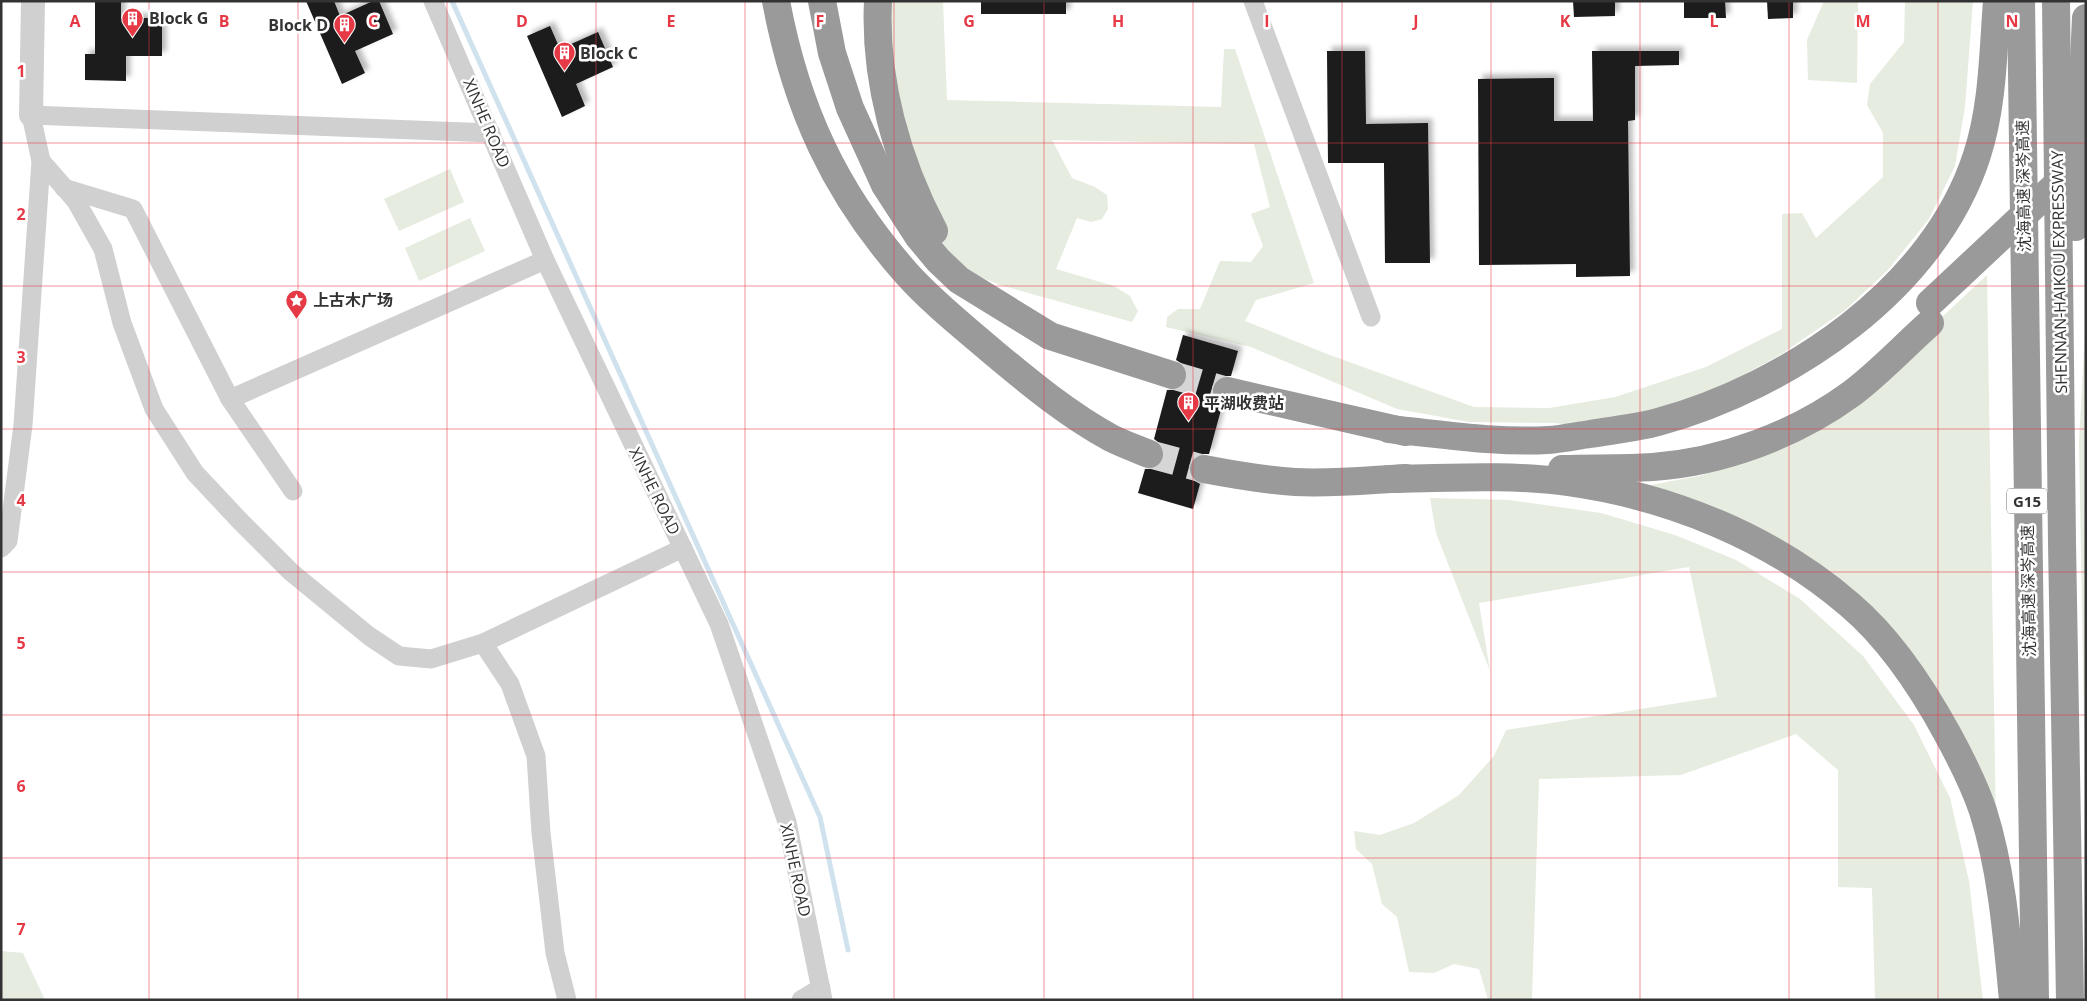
<svg xmlns="http://www.w3.org/2000/svg" width="2087" height="1001" font-family="'Open Sans','Noto Sans SC',sans-serif">
<style>
.green{fill:#e6ecdf}
.lines{fill:none;stroke-linecap:round;stroke-linejoin:round}
.stream{stroke:#cfe2ee;stroke-width:5}
.building{fill:#1a1a1a;filter:url(#shadow)}
.motorway-tunnel{stroke:#d6d6d6;stroke-width:28;stroke-dasharray:28 14;stroke-linecap:butt}
.minor{stroke:#d0d0d0;stroke-width:19}
.tertiary{stroke:#d0d0d0;stroke-width:24}
.motorway{stroke:#9a9a9a;stroke-width:28}
.motorway-bridge{stroke:#9a9a9a;stroke-width:28}
.grid{fill:none;stroke:#e63946;stroke-width:1;stroke-opacity:0.55}
.labels{text-anchor:middle;dominant-baseline:central;stroke-width:5;stroke-linejoin:round;paint-order:stroke}
.shield{fill:#fff;stroke:#707070;stroke-width:1}
.shield-label{font-size:15px;font-weight:bold;fill:#333}
.poi-label{font-size:16px;font-weight:bold;fill:#333;stroke:#fff;text-anchor:start}
.street-label{font-size:16px;fill:#333;stroke:#fff}
.grid-label{font-size:16px;text-anchor:middle;font-weight:bold;fill:#e63946;stroke:#fff;stroke-width:5;stroke-linejoin:round;paint-order:stroke}
</style>
<defs>
<filter id="shadow"><feDropShadow dx="4.5" dy="-4.5" stdDeviation="2.5" flood-color="#0004"/></filter>
</defs>
<rect width="100%" height="100%" fill="#fff"/>
<g class="green">
<polygon points="873,1 943,1 947,100 1221,107 1224,49 1235,49 1314,283 1256,300 1245,321 1327,354 1474,407 1549,408 1615,397 1706,367 1782,329 1782,214 1802,213 1816,238 1883,177 1883,133 1867,105 1870,84 1904,42 1905,1 1973,1 1965,107 1955,166 1929,219 1887,271 1844,311 1783,353 1724,386 1663,407 1580,426 1555,423 1469,422 1397,409 1251,347 1166,327 1167,317 1178,309 1200,309 1220,261 1251,262 1263,246 1251,214 1270,207 1254,144 1052,140 1072,178 1095,187 1107,195 1108,209 1102,219 1091,222 1077,218 1056,269 1114,286 1130,296 1138,311 1132,322 1000,285 970,273 945,251 922,220"/>
<polygon points="1824,1 1858,1 1857,83 1808,80 1807,40"/>
<polygon points="450,169 464,202 399,231 384,199"/>
<polygon points="470,218 485,251 419,281 405,248"/>
<polygon points="1987,275 1996,829 1868,612 1640,487 1699,476 1756,458 1850,403"/>
<polygon points="2086,313 2086,837 2079,442"/>
<polygon points="1430,498 1509,500 1601,513 1675,535 1736,560 1800,599 1863,656 1914,725 1950,798 1969,881 1983,1000 1875,1000 1872,888 1838,887 1838,770 1796,734 1681,775 1539,779 1532,1000 1488,1000 1479,969 1454,964 1434,973 1409,972 1397,917 1382,904 1372,864 1356,849 1354,831 1380,835 1414,823 1459,795 1494,756 1506,730 1717,697 1689,567 1479,603 1490,671 1436,533"/>
<polygon points="1,951 23,953 45,1000 1,1000"/>
</g>
<g class="lines">
<polyline class="stream" points="452,1 820,817 848,950"/>
</g>
<g class="building">
<polygon points="95,1 121,1 121,18 162,18 162,56 126,56 126,81 85,80 85,54 95,54"/>
<polygon points="306,1 334,1 340,16 373,1 379,1 393,34 355,51 365,73 342,84"/>
<rect x="981" y="1" width="85" height="13"/>
<polygon points="1573,1 1615,1 1615,16 1574,17"/>
<polygon points="1684,1 1725,1 1726,18 1684,18"/>
<polygon points="1767,1 1793,1 1793,18 1768,19"/>
<polygon points="550,26 560,49 598,32 613,67 576,84 585,106 562,117 527,36"/>
<polygon points="1327,51 1365,51 1366,124 1428,123 1430,263 1385,263 1384,163 1328,163"/>
<polygon points="1592,51 1679,51 1679,65 1635,66 1635,120 1628,121 1630,276 1576,277 1576,264 1479,265 1478,79 1554,78 1554,121 1593,121"/>
<polygon points="1183,335 1238,351 1231,376 1222,376 1216,380 1212,387 1212,396 1216,402 1222,406 1209,454 1198,454 1193,458 1189,466 1189,475 1193,480 1200,484 1193,509 1138,493 1145,469 1152,469 1158,467 1164,459 1164,452 1162,445 1154,439 1167,390 1175,390 1182,387 1187,379 1187,372 1184,365 1176,360"/>
</g>
<g class="lines">
<g class="motorway-tunnel">
<polyline points="1172,375 1227,391"/>
<polyline points="1149,454 1204,469"/>
</g>
<g class="minor">
<polyline points="433,1 545,260 719,624 787,822 823,1000"/>
<polyline points="1253,1 1371,317"/>
<polyline points="41,161 76,201 103,249 122,323 154,409 195,473 241,522 291,572 369,636 399,656 431,659 483,643 683,548"/>
<polyline points="64,188 133,209 230,399 545,260"/>
<polyline points="230,399 293,491"/>
<polyline points="1,548 8,541 23,425 41,161 31,115 491,133"/>
<polyline points="483,643 510,684 536,756 541,833 555,953 567,1000"/>
<polyline points="801,1000 821,988"/>
</g>
<polyline class="tertiary" points="31,115 33,1"/>
<g class="motorway">
<path d="M 776,1 C 796,108 835,193 907,274 C 933,303 965,328 994,353 C 1031,384 1069,415 1111,438 C 1123,444 1137,449 1149,454"/>
<polyline points="822,1 832,53 850,108 885,185 918,236 938,260 959,280 1050,336 1172,375"/>
<path d="M 878,1 C 874,80 897,161 934,231"/>
<polyline points="2021,1 2035,1000"/>
<polyline points="2056,1 2062,543 2070,1000"/>
<polyline points="2076,227 2086,18"/>
<polyline points="1227,391 1406,432"/>
<path d="M 1389,429 C 1441,434 1495,443 1548,440 C 1562,439 1576,436 1590,434 C 1613,430 1636,428 1658,422 C 1789,386 1934,289 1977,155 C 1993,106 1993,52 1997,1"/>
<path d="M 1204,469 C 1235,475 1265,480 1295,482 C 1333,484 1369,480 1406,478"/>
<path d="M 1562,469 C 1592,468 1623,469 1653,467 C 1722,462 1795,435 1851,394 C 1878,374 1904,346 1930,323"/>
<path d="M 1389,479 C 1448,478 1508,474 1567,482 C 1669,496 1771,537 1850,605 C 1890,639 1923,689 1948,735 C 1961,759 1974,784 1983,811 C 2002,871 2007,937 2013,1000"/>
</g>
<polyline class="motorway-bridge" points="1930,303 2086,157"/>
</g>
<path class="grid" d="M 149,1 L 149,1000M 298,1 L 298,1000M 447,1 L 447,1000M 596,1 L 596,1000M 745,1 L 745,1000M 894,1 L 894,1000M 1044,1 L 1044,1000M 1193,1 L 1193,1000M 1342,1 L 1342,1000M 1491,1 L 1491,1000M 1640,1 L 1640,1000M 1789,1 L 1789,1000M 1938,1 L 1938,1000M 1,143 L 2086,143M 1,286 L 2086,286M 1,429 L 2086,429M 1,572 L 2086,572M 1,715 L 2086,715M 1,858 L 2086,858"/>
<defs>
<symbol id="building-pin" viewBox="-11 -11 22 30"><path d="M0 17L-7.5 6A9.5 9.5 0 1 1 7.5 6Z" fill="#e63946" stroke="#fff"/><path d="M-4-6H4V6H1V3H-1V6H-4ZM-2.5-4.3h1.7v1.8h-1.7ZM.8-4.3h1.7v1.8H.8ZM-2.5-1h1.7V.8h-1.7ZM.8-1h1.7V.8H.8Z" fill="#fff"/></symbol>
<symbol id="sight-pin" viewBox="-11 -11 22 30"><path d="M0 17L-7.5 6A9.5 9.5 0 1 1 7.5 6Z" fill="#e63946" stroke="#fff"/><path d="M0-6L1.8-2.2L6-1.7L2.9 1.2L3.7 5.4L0 3.3L-3.7 5.4L-2.9 1.2L-6-1.7L-1.8-2.2Z" fill="#fff"/></symbol>
</defs>
<g fill-rule="evenodd">
<use href="#building-pin" x="120" y="6" width="25" height="34"/>
<use href="#building-pin" x="332" y="12" width="25" height="34"/>
<use href="#building-pin" x="552" y="40" width="25" height="34"/>
<use href="#sight-pin" x="284" y="288" width="25" height="34"/>
<use href="#building-pin" x="1176" y="390" width="25" height="34"/>
</g>
<g class="labels">
<rect class="shield" x="2007" y="488.5" width="40" height="25" rx="4"/>
<g class="shield-label">
<text x="2027" y="501">G15</text>
</g>
<g class="poi-label">
<text x="149" y="18">Block G</text>
<text x="328" y="25" text-anchor="end">Block D</text>
<text x="580" y="53">Block C</text>
<text x="313" y="300">上古木广场</text>
<text x="1204" y="403">平湖收费站</text>
</g>
<g class="street-label">
<text transform="translate(487 123) rotate(67)">XINHE ROAD</text>
<text transform="translate(2023 186) rotate(-91)">沈海高速 深岑高速</text>
<text transform="translate(2059 272) rotate(-91)">SHENNAN-HAIKOU EXPRESSWAY</text>
<text transform="translate(655 491) rotate(64)">XINHE ROAD</text>
<text transform="translate(2028 591) rotate(-91)">沈海高速 深岑高速</text>
<text transform="translate(796 870) rotate(78)">XINHE ROAD</text>
</g>
</g>
<g class="grid-label">
<text x="75" y="27">A</text>
<text x="224" y="27">B</text>
<text x="373" y="27">C</text>
<text x="522" y="27">D</text>
<text x="671" y="27">E</text>
<text x="820" y="27">F</text>
<text x="969" y="27">G</text>
<text x="1118" y="27">H</text>
<text x="1267" y="27">I</text>
<text x="1416" y="27">J</text>
<text x="1565" y="27">K</text>
<text x="1714" y="27">L</text>
<text x="1863" y="27">M</text>
<text x="2012" y="27">N</text>
<text x="21" y="77">1</text>
<text x="21" y="220">2</text>
<text x="21" y="363">3</text>
<text x="21" y="506">4</text>
<text x="21" y="649">5</text>
<text x="21" y="792">6</text>
<text x="21" y="935">7</text>
</g>
<rect width="2087" height="1001" fill="none" stroke="#333333" stroke-width="5"/>
</svg>
